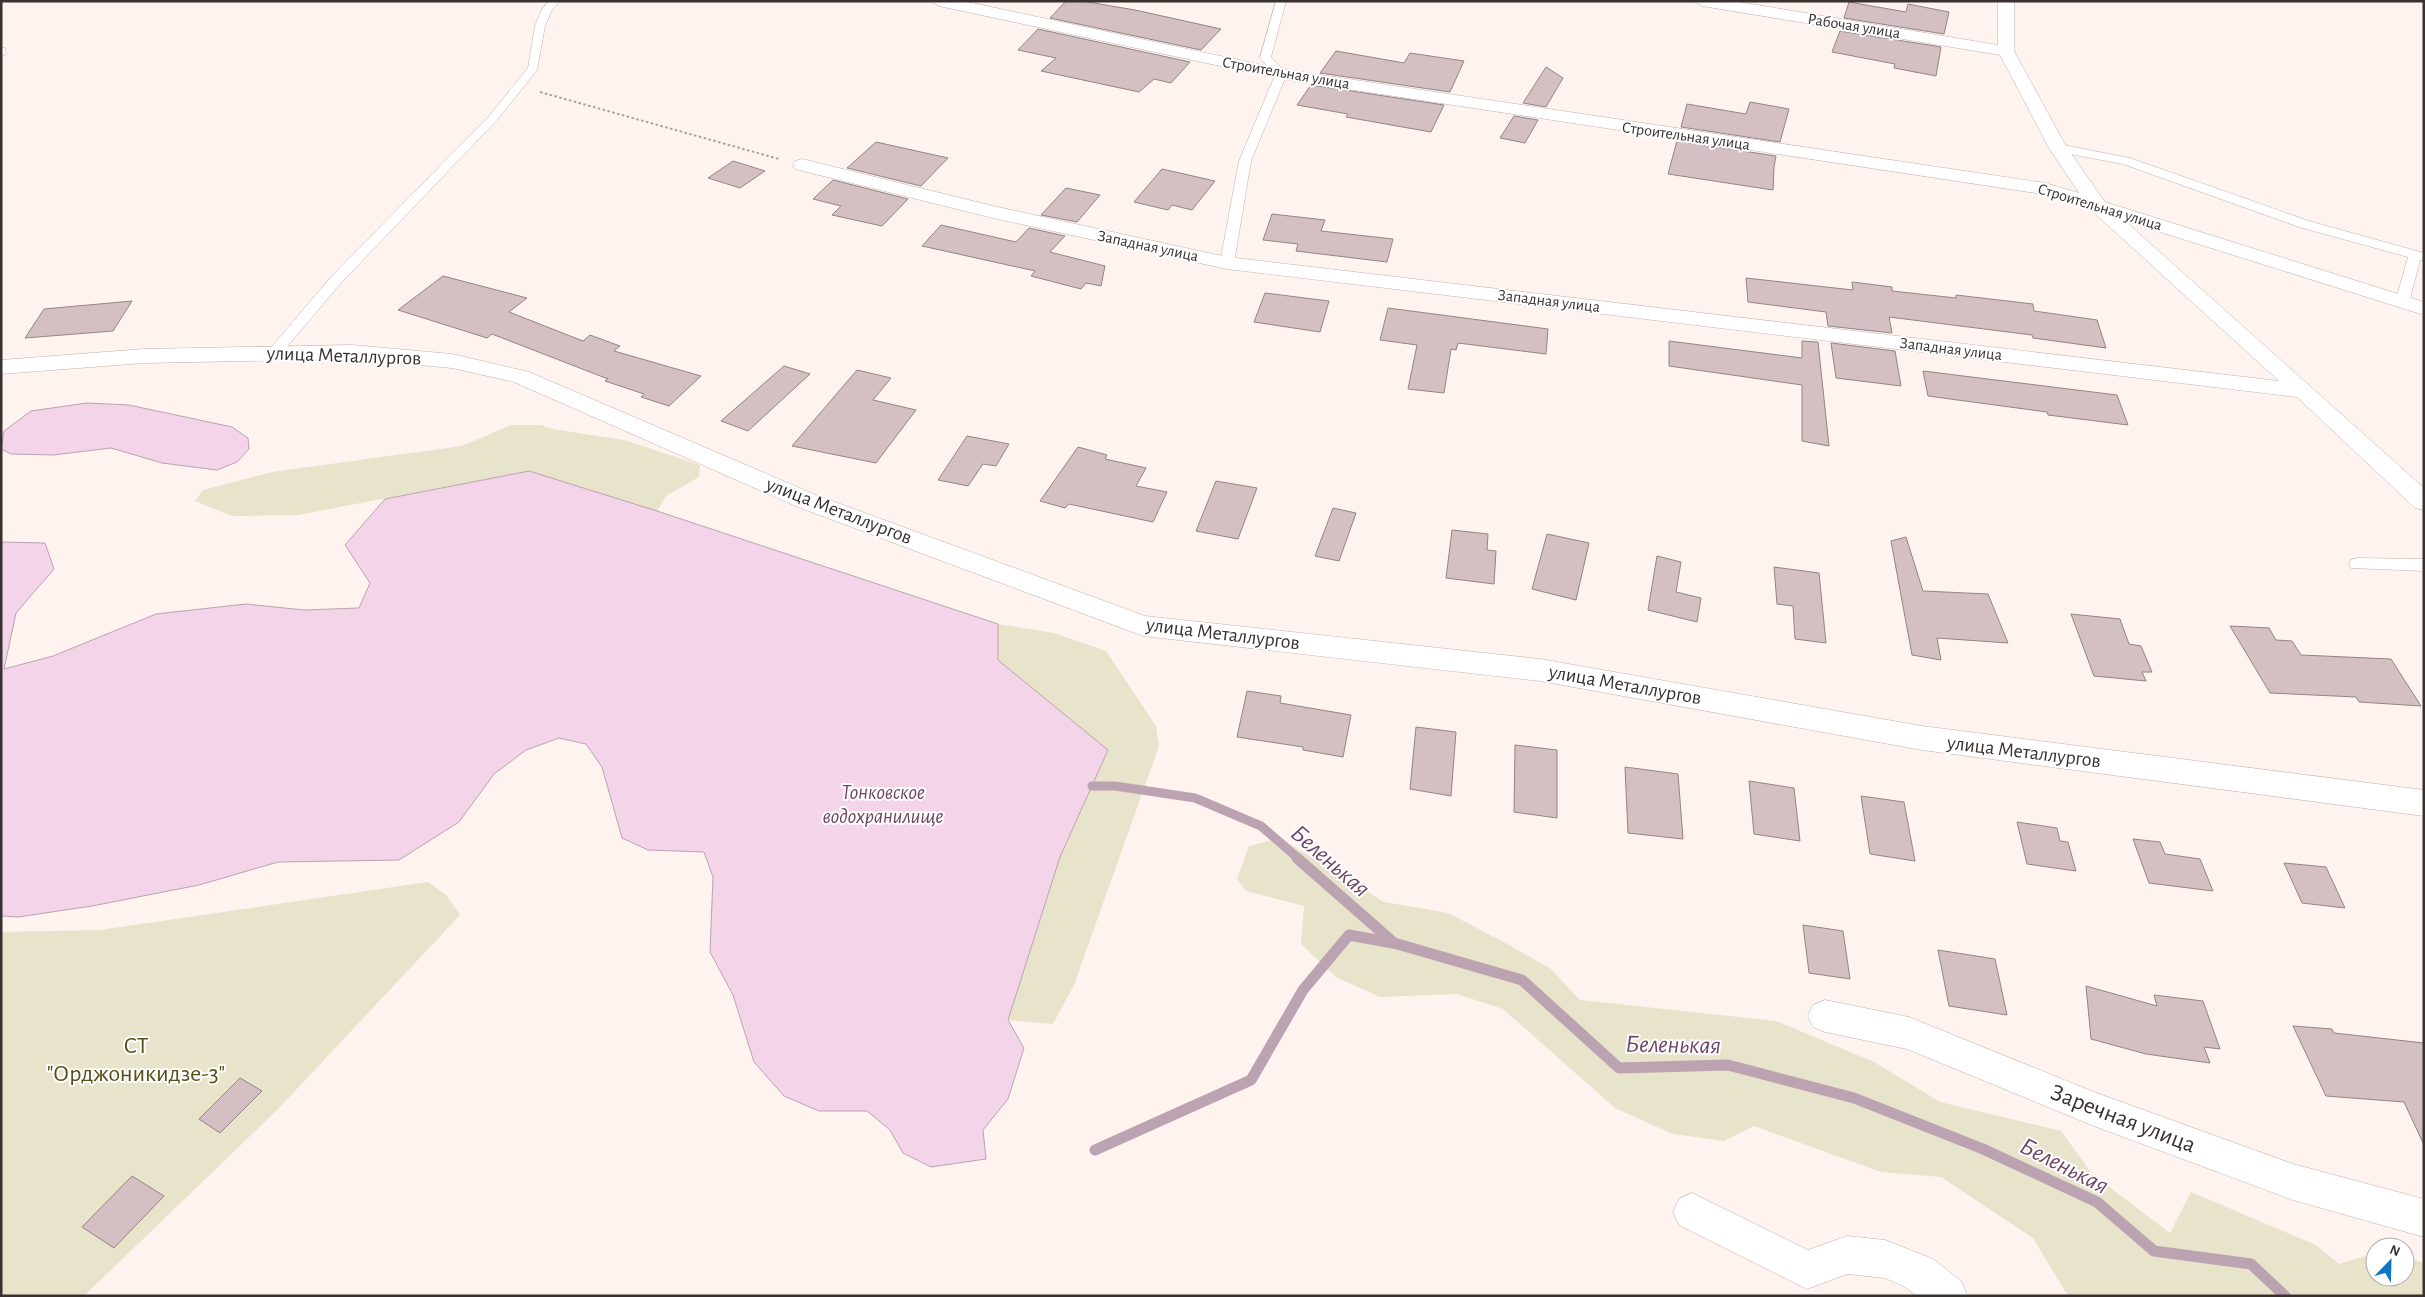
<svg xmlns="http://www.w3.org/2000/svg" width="2425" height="1297" font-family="'Alegreya Sans',sans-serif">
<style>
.green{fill:#e8e3cb}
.water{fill:#f3d4e9;stroke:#bba3b1}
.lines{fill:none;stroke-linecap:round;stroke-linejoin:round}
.stream-far1{stroke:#bba3b1;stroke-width:9}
.stream{stroke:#bba3b1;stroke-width:11}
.building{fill:#d4c0c3;stroke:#958385}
.service-casing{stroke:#c2b0ab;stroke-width:1}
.minor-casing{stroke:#c2b0ab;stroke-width:1}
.tertiary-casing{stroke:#c2b0ab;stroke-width:1}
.path{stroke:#aaa19e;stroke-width:2;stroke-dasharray:2.5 2.5;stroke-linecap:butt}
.service{fill:#fff;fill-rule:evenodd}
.minor{fill:#fff;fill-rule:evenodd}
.tertiary{fill:#fff;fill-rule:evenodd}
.labels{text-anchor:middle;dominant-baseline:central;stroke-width:4;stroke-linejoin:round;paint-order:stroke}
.far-street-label{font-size:16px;fill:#38312f;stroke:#fff}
.street-label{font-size:20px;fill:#38312f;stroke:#fff}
.water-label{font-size:21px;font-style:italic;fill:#6f4363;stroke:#fff}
.near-park-label{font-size:24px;fill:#594e17;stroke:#fff}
.near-street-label{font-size:24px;fill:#38312f;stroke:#fff}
.near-water-label{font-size:25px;font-style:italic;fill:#6f4363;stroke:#fff}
</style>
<rect width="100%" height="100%" fill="#fef3ef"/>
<g class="green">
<polygon points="511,425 541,425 552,429 624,440 700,465 699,477 666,496 657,511 529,471 298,515 232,516 195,501 203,490 272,472 462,446"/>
<polygon points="998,624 1054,633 1106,651 1156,726 1159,746 1074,985 1053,1024 1008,1020 1060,857 1107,750 998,660"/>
<polygon points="1280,838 1384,902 1448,913 1509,945 1551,969 1580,1000 1776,1021 1874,1062 1940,1102 2061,1131 2092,1174 2170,1233 2191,1192 2316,1245 2339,1264 2375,1253 2375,1277 2405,1277 2405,1257 2424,1263 2424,1296 2068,1296 2033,1238 1941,1177 1881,1172 1754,1126 1724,1141 1673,1134 1615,1108 1503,1009 1457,994 1380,997 1336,977 1301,944 1304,906 1246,891 1237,879 1249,846"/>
<polygon points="428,882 446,895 460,915 278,1109 84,1296 1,1296 1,932 100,930"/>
</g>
<g class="water">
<polygon points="87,403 129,405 232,427 248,438 249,449 237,462 217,470 162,463 111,448 53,455 11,454 1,449 4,431 31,411"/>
<polygon points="529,471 657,511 998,624 998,660 1108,750 1060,857 1008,1020 1024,1048 1008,1099 983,1130 986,1159 931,1167 903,1153 890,1130 867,1111 819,1111 784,1096 754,1062 733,995 710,952 713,877 704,852 648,850 622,838 602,767 586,744 559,738 526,750 494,774 459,822 399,860 278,862 199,885 92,906 18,917 1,916 1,542 45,543 54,569 16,613 4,669 53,656 156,614 246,604 304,610 359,608 370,583 345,545 385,499"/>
</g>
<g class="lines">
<polyline class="stream-far1" points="1092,786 1115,786 1195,798 1261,826 1299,859"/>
<g class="stream">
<polyline points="1297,858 1394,943 1522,980 1619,1068 1728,1065 1854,1098 1983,1149 2097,1202 2154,1251 2251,1264 2285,1296"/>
<polyline points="1095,1150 1251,1080 1303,990 1349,935 1393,943"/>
</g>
</g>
<g class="building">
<polygon points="1066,1 1082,1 1135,10 1221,29 1201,50 1050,18"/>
<polygon points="1849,2 1906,12 1908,4 1949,12 1944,34 1844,18"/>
<polygon points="1038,29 1190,62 1171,83 1154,79 1139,92 1041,71 1056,58 1018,50"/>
<polygon points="1840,31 1941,47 1936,76 1894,68 1895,64 1832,52"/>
<polygon points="1336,51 1404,63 1410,53 1464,61 1450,92 1320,73"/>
<polygon points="1546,67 1563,78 1546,107 1523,103"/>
<polygon points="1311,85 1444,105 1431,132 1346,117 1348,114 1297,105"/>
<polygon points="1750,102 1789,109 1780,142 1681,127 1687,104 1746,114"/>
<polygon points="1514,116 1538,120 1525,143 1500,138"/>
<polygon points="1677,141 1776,156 1774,167 1773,190 1668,174"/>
<polygon points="876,142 948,158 921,186 847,168"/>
<polygon points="733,161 765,171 740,188 708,178"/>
<polygon points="1162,169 1215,181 1192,210 1172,205 1168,210 1134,202"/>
<polygon points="833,180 908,199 882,226 832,215 841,206 813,199"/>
<polygon points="1066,188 1100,195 1077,222 1041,215"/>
<polygon points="1272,214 1325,220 1321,231 1393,239 1387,262 1296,251 1298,244 1263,240"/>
<polygon points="941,225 1016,242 1029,228 1065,236 1050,252 1105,266 1101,286 1086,283 1081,289 1031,276 1035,271 922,246"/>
<polygon points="443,276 527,298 509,312 583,341 590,335 620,346 614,351 701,376 669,406 641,397 644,394 605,381 608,379 492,334 487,338 398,310"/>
<polygon points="1746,278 1853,290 1852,282 1892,287 1892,291 1956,298 1956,295 2033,304 2034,311 2097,320 2106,348 2033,338 2032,335 1889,317 1892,333 1828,326 1826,312 1748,302"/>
<polygon points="1265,293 1329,301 1320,332 1254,322"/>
<polygon points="132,301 113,331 25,338 44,309"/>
<polygon points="1388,308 1548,329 1546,354 1458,343 1456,350 1451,349 1444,393 1408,389 1417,345 1380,340"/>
<polygon points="1669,341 1802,358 1802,341 1818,342 1829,446 1802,441 1802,385 1669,366"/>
<polygon points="1831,343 1895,351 1901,386 1836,378"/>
<polygon points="784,366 810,374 748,431 721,421"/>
<polygon points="857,370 891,378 873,400 916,410 876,463 792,446"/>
<polygon points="1923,371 2117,395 2128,425 2048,415 2047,412 1928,396"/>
<polygon points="967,436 1009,444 996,466 983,464 968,486 938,480"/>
<polygon points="1078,447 1107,455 1105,459 1146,468 1136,486 1167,492 1153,522 1069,504 1065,508 1040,501"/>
<polygon points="1216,481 1257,488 1238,539 1196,531"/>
<polygon points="1333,508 1356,513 1339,561 1315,556"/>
<polygon points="1452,530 1488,534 1487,550 1496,551 1494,584 1446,578"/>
<polygon points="1547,534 1589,543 1576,600 1532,589"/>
<polygon points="1906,537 1923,591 1988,594 2008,643 1937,638 1941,660 1912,655 1891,541"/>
<polygon points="1657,556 1681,562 1676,592 1701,598 1697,622 1648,610"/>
<polygon points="1774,567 1819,573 1826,643 1795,639 1793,606 1777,604"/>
<polygon points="2071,614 2120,619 2129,644 2141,646 2152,672 2142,672 2146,681 2094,676"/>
<polygon points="2230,626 2269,628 2276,640 2292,641 2301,655 2391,659 2421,706 2359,702 2356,697 2270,693"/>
<polygon points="1247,691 1281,696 1280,703 1351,715 1343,757 1303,750 1303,747 1237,737"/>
<polygon points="1416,727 1456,732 1451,796 1410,789"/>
<polygon points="1515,745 1557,750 1557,818 1514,812"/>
<polygon points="1625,767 1678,774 1683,839 1628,833"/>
<polygon points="1749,781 1794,788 1800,841 1754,834"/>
<polygon points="1861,796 1904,802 1915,861 1870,854"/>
<polygon points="2017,822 2057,828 2060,841 2068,842 2076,871 2027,864"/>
<polygon points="2133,839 2160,842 2165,854 2200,859 2213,891 2149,883"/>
<polygon points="2284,863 2326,867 2345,908 2302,903"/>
<polygon points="1803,925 1843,931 1850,979 1809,973"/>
<polygon points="1938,950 1995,959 2007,1015 1949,1006"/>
<polygon points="2086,986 2157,1006 2154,995 2203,1001 2220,1049 2204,1047 2210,1063 2146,1054 2091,1039"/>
<polygon points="2293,1026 2332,1029 2334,1033 2424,1043 2424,1145 2404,1102 2326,1096"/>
<polygon points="240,1078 262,1091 220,1133 199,1119"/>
<polygon points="132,1176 164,1196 114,1248 82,1227"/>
</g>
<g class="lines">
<defs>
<g id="service">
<polygon points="549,1 560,1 552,10 545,26 537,70 497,120 341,283 279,356 269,356 267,353 269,350 331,277 489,116 528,68 535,26 542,9"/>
<polygon points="1276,1 1286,1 1271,57 1287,74 1251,161 1234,263 1227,267 1220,263 1239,161 1275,75 1260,58"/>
<polygon points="1,47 5,48 6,54 1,57"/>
<polygon points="2058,144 2130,158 2309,221 2424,253 2424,261 2420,260 2409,303 2402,307 2395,303 2408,257 2299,227 2123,164 2054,151 2052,148"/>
<polygon points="2357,558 2424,559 2424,571 2351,568 2349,564 2351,560"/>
</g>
<g id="minor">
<polygon points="931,1 963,1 1281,69 2045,183 2079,193 2049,148 2000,55 1702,6 1694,1 1733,1 1998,45 1998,1 2014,1 2014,51 2067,148 2105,202 2424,302 2424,315 2125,221 2424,488 2424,510 2415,508 2297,397 1227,269 993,218 795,169 793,165 795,161 802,159 993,206 1227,257 2279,381 2091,210 2042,194 1281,79 939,6"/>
<polygon points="1825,1000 1909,1017 2094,1092 2293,1164 2424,1199 2424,1237 2293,1200 2094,1126 1907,1049 1825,1032 1813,1027 1808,1016 1813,1005"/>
<polygon points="1692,1193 1808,1250 1847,1236 1885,1240 1933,1259 1962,1282 1967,1296 1917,1296 1905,1287 1885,1278 1847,1274 1807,1289 1679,1225 1673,1212 1679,1199"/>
</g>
<polygon id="tertiary" points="352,345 452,354 529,372 816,495 1145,616 1540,659 1922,726 2424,790 2424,816 1922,750 1540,681 1143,636 798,507 514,382 452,368 352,359 144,363 1,374 1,360 144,349"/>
</defs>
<use href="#service" class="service-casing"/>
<use href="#minor" class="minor-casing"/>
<use href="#tertiary" class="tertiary-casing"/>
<polyline class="path" points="540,92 779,159"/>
<use href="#service" class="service"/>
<use href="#minor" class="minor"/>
<use href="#tertiary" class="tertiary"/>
</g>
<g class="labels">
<g class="far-street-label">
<text transform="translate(1854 26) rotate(9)">Рабочая улица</text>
<text transform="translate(1286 73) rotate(10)">Строительная улица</text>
<text transform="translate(1686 136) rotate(8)">Строительная улица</text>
<text transform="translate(2100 207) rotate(17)">Строительная улица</text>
<text transform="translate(1148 246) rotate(12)">Западная улица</text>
<text transform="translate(1549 301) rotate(7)">Западная улица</text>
<text transform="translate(1951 349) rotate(7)">Западная улица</text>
</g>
<g class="street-label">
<text transform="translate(344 356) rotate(2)">улица Металлургов</text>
<text transform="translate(839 511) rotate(21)">улица Металлургов</text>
<text transform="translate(1223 634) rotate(7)">улица Металлургов</text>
<text transform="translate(1625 685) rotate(10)">улица Металлургов</text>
<text transform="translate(2024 752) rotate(7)">улица Металлургов</text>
</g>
<g class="water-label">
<text x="883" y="792">Тонковское<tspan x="883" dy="24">водохранилище</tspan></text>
</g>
<g class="near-park-label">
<text x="136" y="1046">СТ<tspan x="136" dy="28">"Орджоникидзе-3"</tspan></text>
</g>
<g class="near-street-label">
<text transform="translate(2123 1119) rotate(21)">Заречная улица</text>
</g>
<g class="near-water-label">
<text transform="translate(1330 861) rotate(41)">Беленькая</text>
<text transform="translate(1673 1045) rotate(1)">Беленькая</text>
<text transform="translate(2064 1166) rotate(27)">Беленькая</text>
</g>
</g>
<rect width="2425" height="1297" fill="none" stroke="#38312f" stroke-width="5"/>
<g transform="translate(2390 1262) rotate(23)"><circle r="24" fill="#ffffff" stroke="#afadac"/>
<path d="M0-4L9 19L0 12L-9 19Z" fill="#0e76c2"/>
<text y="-8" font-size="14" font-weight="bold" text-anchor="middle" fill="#38312f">N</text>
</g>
</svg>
